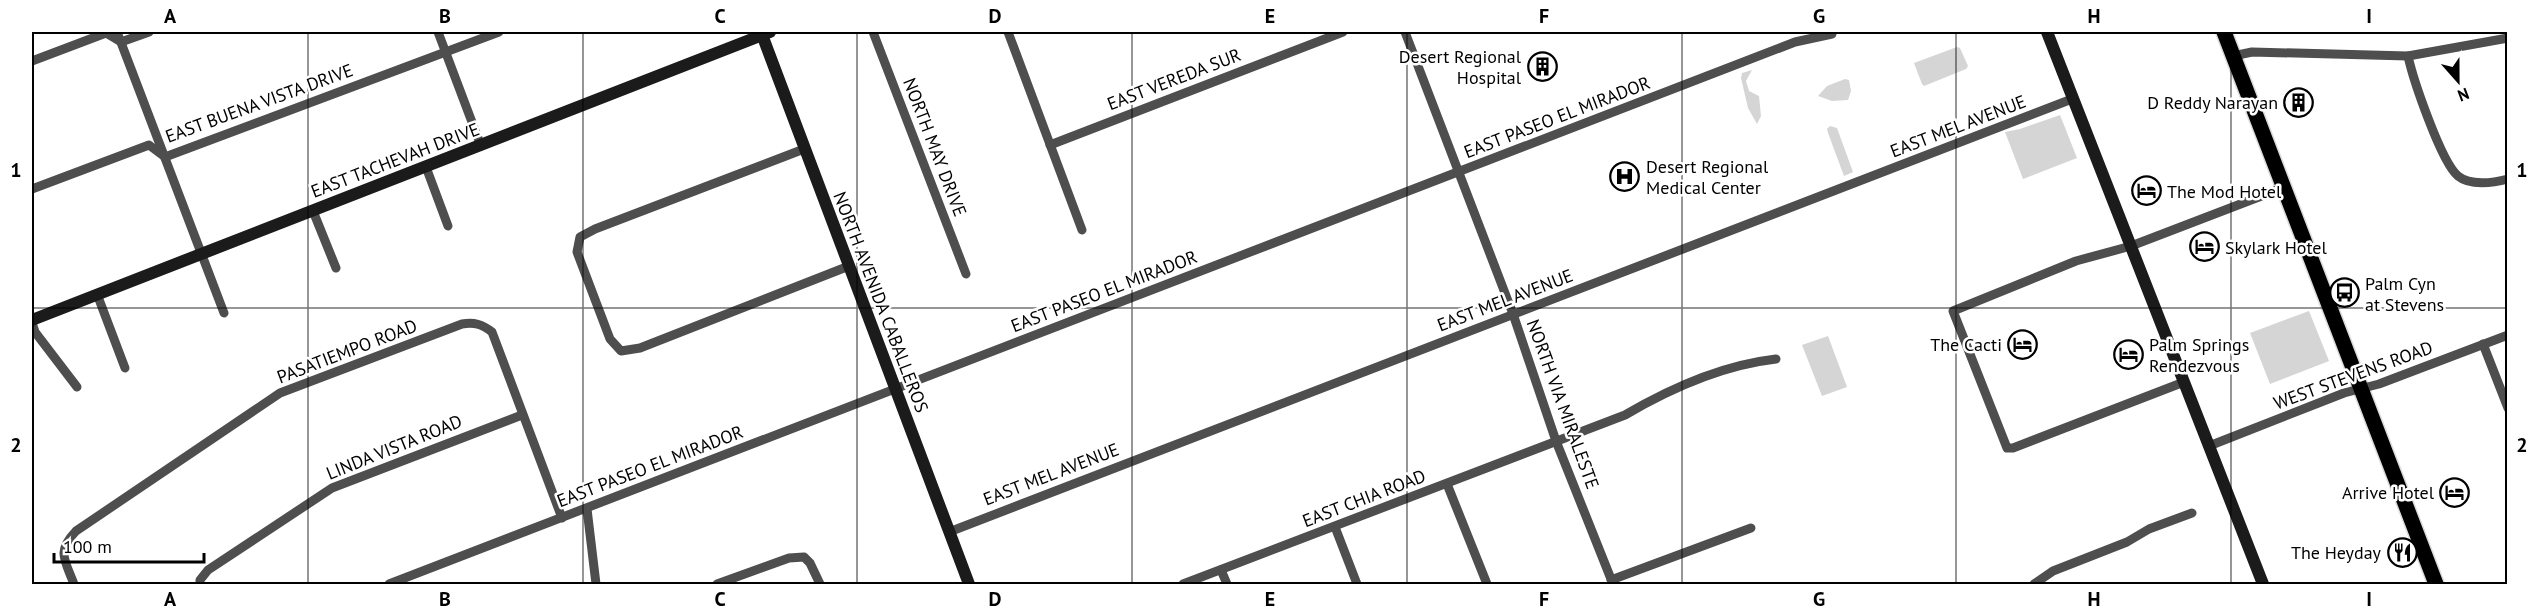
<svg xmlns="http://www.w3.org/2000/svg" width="2539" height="616" font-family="'PT Sans',sans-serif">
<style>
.green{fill:#d5d5d5}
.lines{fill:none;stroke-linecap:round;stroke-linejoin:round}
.primary-casing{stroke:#dbdbdb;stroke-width:18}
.street{stroke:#4e4e4e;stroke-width:9}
.secondary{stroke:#1b1b1b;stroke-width:12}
.primary{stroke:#000;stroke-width:15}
.grid{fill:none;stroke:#000;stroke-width:1.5;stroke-opacity:0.55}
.labels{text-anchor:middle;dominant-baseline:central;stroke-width:5;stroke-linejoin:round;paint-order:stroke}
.poi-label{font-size:18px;fill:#000;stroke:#fff;text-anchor:end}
.street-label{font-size:18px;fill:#000;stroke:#fff}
.neatline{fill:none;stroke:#000;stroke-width:2}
.grid-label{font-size:20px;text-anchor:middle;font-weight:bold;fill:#000}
</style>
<rect width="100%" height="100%" fill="#fff"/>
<g class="green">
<polygon points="1957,47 1960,48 1968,66 1966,69 1924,86 1922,84 1914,63"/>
<polygon points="1752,70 1746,81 1749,91 1759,96 1761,116 1757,124 1748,108 1741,78 1742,73"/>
<polygon points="1845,79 1849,80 1851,91 1848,100 1832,101 1818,96 1827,86"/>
<polygon points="2060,115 2077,158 2023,179 2005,132 2020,129"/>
<polygon points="1830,126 1837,128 1853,172 1844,176 1828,133 1827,129"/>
<polygon points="2309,311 2329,361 2270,384 2250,333"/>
<polygon points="1828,336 1847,387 1822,396 1802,345"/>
</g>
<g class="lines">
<defs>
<polyline id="primary" points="2224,32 2436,584"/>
</defs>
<use href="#primary" class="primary-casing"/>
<g class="street">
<polyline points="117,32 224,313"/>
<polyline points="438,32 481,146"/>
<polyline points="873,32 966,274"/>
<polyline points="1008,32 1082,230"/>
<polyline points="1405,32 1513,314 1556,441 1613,584"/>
<polyline points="2233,56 2252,52 2408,56 2508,38"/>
<path d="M 2408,56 C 2413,79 2441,162 2458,176 C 2470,186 2493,183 2508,179"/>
<polyline points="32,61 106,33 121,42 149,32"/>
<polyline points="1050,145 1343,32"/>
<polyline points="804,149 595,229 580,237 577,252 610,339 621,351 640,348 849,266"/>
<polyline points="426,167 448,226"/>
<polyline points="32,189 149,145 165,157 499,32"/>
<polyline points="313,211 336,268"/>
<polyline points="97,294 125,368"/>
<polyline points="32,323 35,332 77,387"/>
<polyline points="2483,344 2508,408"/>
<polyline points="2184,382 2013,448 2007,448 1953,311 2076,261 2131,246 2285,187"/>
<polyline points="2209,446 2344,393 2379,384 2508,335"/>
<polyline points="1447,484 1487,584"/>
<polyline points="587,509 596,584"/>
<polyline points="1335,527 1357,584"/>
<polyline points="949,532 2072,99"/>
<polyline points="1221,570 1227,584"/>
<polyline points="1611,580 1751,528"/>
<path d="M 74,584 C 65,560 56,552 76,531 L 280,393 L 462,324 C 474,322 482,324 492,332 L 562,518"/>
<polyline points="200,584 200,580 208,570 332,488 522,415"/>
<polyline points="389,584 1795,42 1832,34"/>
<polyline points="717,584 789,558 804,557 810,563 820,584"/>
<path d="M 1183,584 L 1625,415 C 1671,388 1723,365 1776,359"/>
<polyline points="2034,584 2053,571 2127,542 2149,529 2192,513"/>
</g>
<g class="secondary">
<polyline points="761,32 969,584"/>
<polyline points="2047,32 2263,584"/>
<polyline points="32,320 770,32"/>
</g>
<use href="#primary" class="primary"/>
</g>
<path class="grid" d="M 308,32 L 308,584M 583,32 L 583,584M 857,32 L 857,584M 1132,32 L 1132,584M 1407,32 L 1407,584M 1682,32 L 1682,584M 1956,32 L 1956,584M 2231,32 L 2231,584M 32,308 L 2508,308"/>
<defs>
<symbol id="building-ring" viewBox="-11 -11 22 22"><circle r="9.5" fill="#fff" stroke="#000" stroke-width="1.5"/><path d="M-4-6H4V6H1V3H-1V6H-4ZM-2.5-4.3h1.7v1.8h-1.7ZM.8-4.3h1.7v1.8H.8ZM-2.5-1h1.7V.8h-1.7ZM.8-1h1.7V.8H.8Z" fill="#000"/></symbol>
<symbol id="hospital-ring" viewBox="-11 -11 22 22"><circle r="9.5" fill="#fff" stroke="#000" stroke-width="1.5"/><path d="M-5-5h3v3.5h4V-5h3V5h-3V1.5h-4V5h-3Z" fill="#000"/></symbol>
<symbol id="hotel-ring" viewBox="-11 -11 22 22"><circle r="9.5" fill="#fff" stroke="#000" stroke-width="1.5"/><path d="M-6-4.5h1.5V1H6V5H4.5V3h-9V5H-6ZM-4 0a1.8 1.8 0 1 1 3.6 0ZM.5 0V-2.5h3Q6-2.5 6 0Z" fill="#000"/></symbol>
<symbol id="bus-ring" viewBox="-11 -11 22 22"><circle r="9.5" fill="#fff" stroke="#000" stroke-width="1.5"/><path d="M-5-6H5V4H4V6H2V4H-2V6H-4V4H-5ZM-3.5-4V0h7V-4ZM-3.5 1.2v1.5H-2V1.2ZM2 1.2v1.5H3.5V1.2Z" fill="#000"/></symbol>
<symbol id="restaurant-ring" viewBox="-11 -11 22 22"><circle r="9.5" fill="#fff" stroke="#000" stroke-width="1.5"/><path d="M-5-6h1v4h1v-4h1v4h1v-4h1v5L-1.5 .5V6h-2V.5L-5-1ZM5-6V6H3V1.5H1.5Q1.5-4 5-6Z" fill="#000"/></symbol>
</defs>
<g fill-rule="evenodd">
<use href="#building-ring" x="1526" y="50" width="33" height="33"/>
<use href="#building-ring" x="2282" y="86" width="33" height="33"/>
<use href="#hospital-ring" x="1608" y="160" width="33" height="33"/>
<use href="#hotel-ring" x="2130" y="174" width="33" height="33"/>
<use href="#hotel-ring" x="2188" y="230" width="33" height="33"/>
<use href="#bus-ring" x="2328" y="276" width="33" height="33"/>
<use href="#hotel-ring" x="2006" y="328" width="33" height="33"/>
<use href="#hotel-ring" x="2112" y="338" width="33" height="33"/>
<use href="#hotel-ring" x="2438" y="476" width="33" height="33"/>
<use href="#restaurant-ring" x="2386" y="536" width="33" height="33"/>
</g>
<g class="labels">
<g class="poi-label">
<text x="1521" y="56">Desert Regional<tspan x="1521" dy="21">Hospital</tspan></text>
<text x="2278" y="102">D Reddy Narayan</text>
<text x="1646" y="166" text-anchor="start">Desert Regional<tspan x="1646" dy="21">Medical Center</tspan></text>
<text x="2167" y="191" text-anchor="start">The Mod Hotel</text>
<text x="2225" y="247" text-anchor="start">Skylark Hotel</text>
<text x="2365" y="283" text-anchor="start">Palm Cyn<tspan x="2365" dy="21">at Stevens</tspan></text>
<text x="2002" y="344">The Cacti</text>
<text x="2149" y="344" text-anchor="start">Palm Springs<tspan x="2149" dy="21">Rendezvous</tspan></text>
<text x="2434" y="492">Arrive Hotel</text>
<text x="2381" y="552">The Heyday</text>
</g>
<g class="street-label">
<text transform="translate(1174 79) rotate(-21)">EAST VEREDA SUR</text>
<text transform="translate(259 103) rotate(-20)">EAST BUENA VISTA DRIVE</text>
<text transform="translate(1557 117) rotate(-21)">EAST PASEO EL MIRADOR</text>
<text transform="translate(1958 126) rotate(-21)">EAST MEL AVENUE</text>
<text transform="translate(935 147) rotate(69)">NORTH MAY DRIVE</text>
<text transform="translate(395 160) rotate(-21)">EAST TACHEVAH DRIVE</text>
<text transform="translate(1104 291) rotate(-21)">EAST PASEO EL MIRADOR</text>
<text transform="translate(1505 300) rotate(-21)">EAST MEL AVENUE</text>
<text transform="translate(881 302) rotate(69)">NORTH AVENIDA CABALLEROS</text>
<text transform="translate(347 351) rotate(-21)">PASATIEMPO ROAD</text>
<text transform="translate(2353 375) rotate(-20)">WEST STEVENS ROAD</text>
<text transform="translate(1563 404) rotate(70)">NORTH VIA MIRALESTE</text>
<text transform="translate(394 447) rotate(-22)">LINDA VISTA ROAD</text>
<text transform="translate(650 466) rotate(-21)">EAST PASEO EL MIRADOR</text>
<text transform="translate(1051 474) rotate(-21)">EAST MEL AVENUE</text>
<text transform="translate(1364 498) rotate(-21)">EAST CHIA ROAD</text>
</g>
</g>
<rect width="2539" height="616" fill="none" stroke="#ffffff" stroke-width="66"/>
<g transform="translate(2458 81) rotate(159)" stroke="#ffffff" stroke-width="4.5" paint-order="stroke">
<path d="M0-4.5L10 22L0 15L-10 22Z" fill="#000000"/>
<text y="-9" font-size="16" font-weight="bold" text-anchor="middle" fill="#000000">N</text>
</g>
<path d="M54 553v9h150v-9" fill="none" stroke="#000000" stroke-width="3"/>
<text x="63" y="553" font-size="18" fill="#000000" stroke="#ffffff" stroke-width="4.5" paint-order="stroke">100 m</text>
<rect x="33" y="33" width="2473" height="550" class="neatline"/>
<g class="grid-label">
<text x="170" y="23">A</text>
<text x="445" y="23">B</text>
<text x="720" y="23">C</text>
<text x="995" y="23">D</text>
<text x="1270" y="23">E</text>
<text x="1544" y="23">F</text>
<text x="1819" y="23">G</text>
<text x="2094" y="23">H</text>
<text x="2369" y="23">I</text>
<text x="16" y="177">1</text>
<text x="2522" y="177">1</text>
<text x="16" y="452">2</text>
<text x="2522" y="452">2</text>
<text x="170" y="606">A</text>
<text x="445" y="606">B</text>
<text x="720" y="606">C</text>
<text x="995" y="606">D</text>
<text x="1270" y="606">E</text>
<text x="1544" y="606">F</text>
<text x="1819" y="606">G</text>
<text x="2094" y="606">H</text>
<text x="2369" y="606">I</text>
</g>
</svg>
